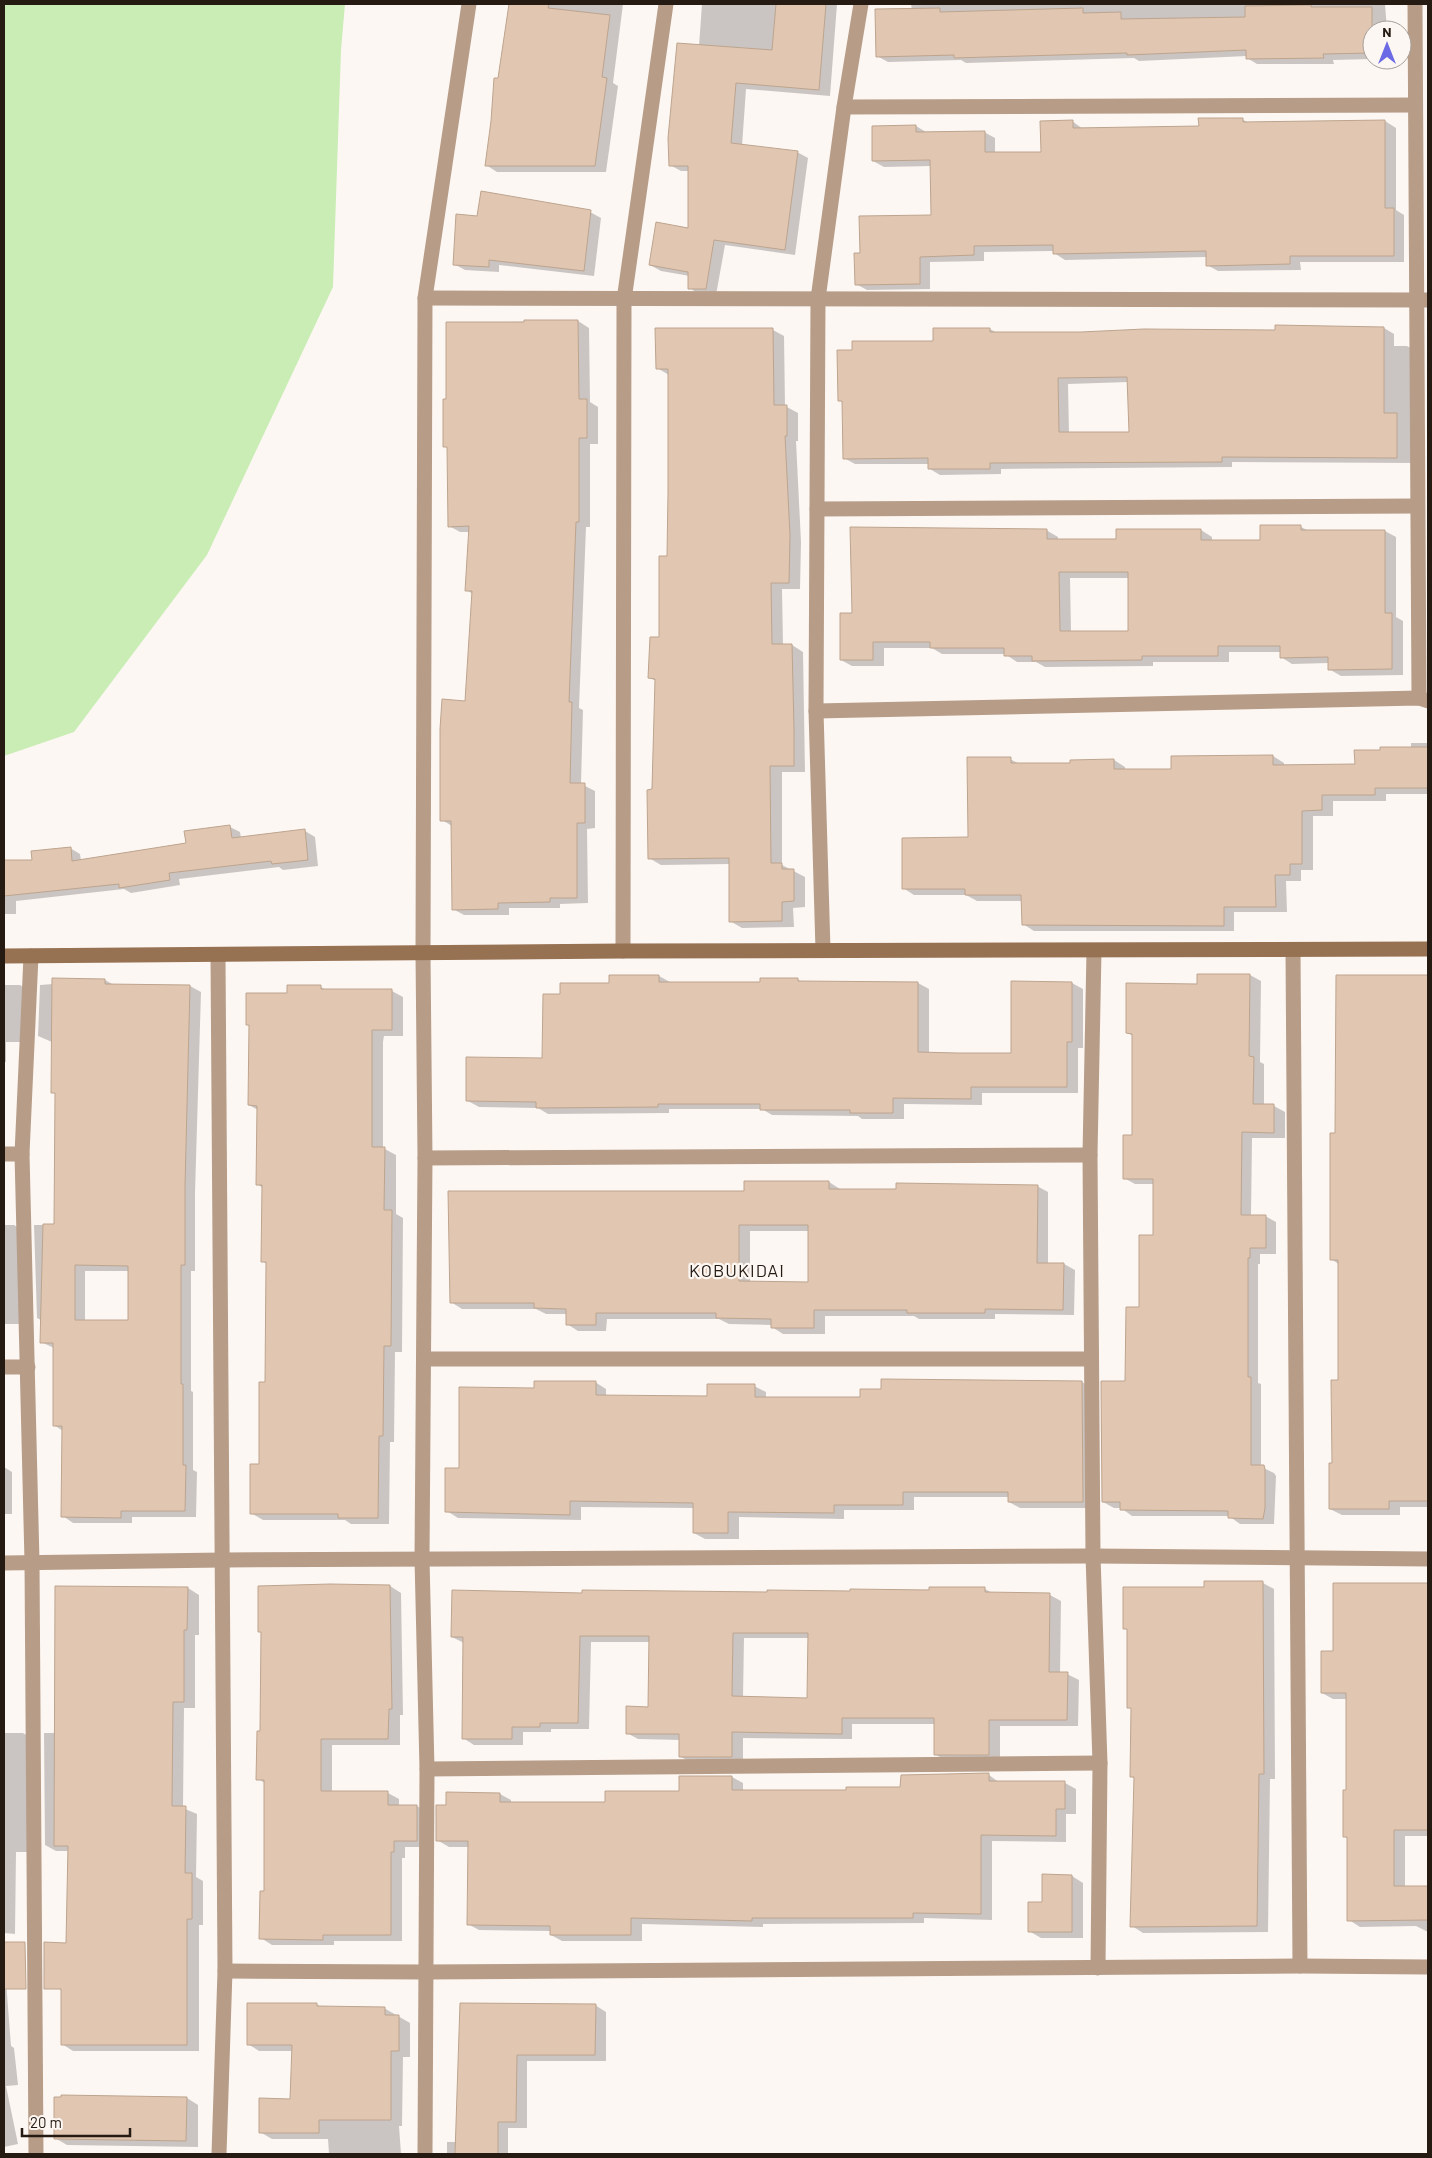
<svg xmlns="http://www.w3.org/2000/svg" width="1432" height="2158" font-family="Barlow,sans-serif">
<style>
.green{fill:#c9edb5}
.shadow{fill:#0003;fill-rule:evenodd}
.building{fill:#e1c7b1;stroke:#bda48e;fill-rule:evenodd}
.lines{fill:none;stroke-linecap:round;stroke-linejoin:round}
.street{stroke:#b79d88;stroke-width:15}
.secondary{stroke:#967152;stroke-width:15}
.labels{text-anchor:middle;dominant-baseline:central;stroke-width:4.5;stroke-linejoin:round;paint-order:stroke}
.neighbourhood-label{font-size:18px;letter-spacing:1px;fill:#251b13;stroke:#fdf7f3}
</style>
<rect width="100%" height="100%" fill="#fdf7f3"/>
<polygon class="green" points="4,4 345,4 341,50 333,287 207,555 74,732 4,756"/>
<g class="shadow">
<polygon points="510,4 623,4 613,83 618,86 606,172 497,172 486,165"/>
<polygon points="702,4 837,4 830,96 746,89 742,146 797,152 808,158 795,255 725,245 716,295 700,295 690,288 690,276 661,271 650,265 690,229 690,171 681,171 670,165 699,46"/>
<polygon points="911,4 1385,4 1387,30 1372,30 1372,59 1333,60 1334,64 1257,64 1247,58 1247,56 1139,61 1134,58 966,63 961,60 888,62 877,56 912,10"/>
<polygon points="1242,119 1250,124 1385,121 1396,128 1396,210 1404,215 1404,262 1300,262 1301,270 1218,271 1207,265 1207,257 1065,260 1054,253 1054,251 984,252 984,261 930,262 930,289 867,290 856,284 861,254 933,216 932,166 884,167 873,161 916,126 926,132 984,132 995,138 995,154 1042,154 1072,121 1083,129 1200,128"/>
<polygon points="590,212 601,218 594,276 499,265 499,272 465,270 454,264 478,217"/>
<polygon points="578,321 589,328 590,402 598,407 598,444 590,444 590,527 586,527 579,708 583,710 581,784 595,791 595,828 587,829 588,903 560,904 560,908 509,908 509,915 464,915 453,909 452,826 442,820 466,702 473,594 466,590 470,532 460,532 449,526 449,449 445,446 448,400 448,323"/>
<path d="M 1384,328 L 1394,334 L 1394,346 L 1407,346 L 1418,352 L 1418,463 L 1232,462 L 1232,467 L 1001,469 L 1001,474 L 940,475 L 930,469 L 930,464 L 855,464 L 844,458 L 844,403 L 839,400 L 854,351 L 935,342 L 990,329 L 997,333 L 1277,331 ZM 1129,382 L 1130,433 L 1069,433 L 1068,384 Z"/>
<polygon points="773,330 784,336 785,406 798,413 798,441 796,441 801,542 800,589 782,589 783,645 792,645 803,652 805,772 782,772 782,865 805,877 805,907 793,908 794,927 742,928 730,921 730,864 661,865 649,858 656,681 650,678 660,638 668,557 669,375 657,368"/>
<path d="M 1261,527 L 1301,527 L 1309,531 L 1385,531 L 1396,537 L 1396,617 L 1403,621 L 1403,675 L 1341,676 L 1329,669 L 1329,663 L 1292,664 L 1281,657 L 1281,652 L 1229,652 L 1229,662 L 1153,662 L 1153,666 L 1045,667 L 1036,662 L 1017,662 L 1005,654 L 942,654 L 932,648 L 884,648 L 884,666 L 852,666 L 841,660 L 853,614 L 1046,530 L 1058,537 L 1058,540 L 1117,540 L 1117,530 L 1201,530 L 1212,537 L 1212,541 L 1261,541 ZM 1070,578 L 1129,578 L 1129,632 L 1071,632 Z"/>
<polygon points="1411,743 1428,743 1428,794 1386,794 1386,801 1333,801 1333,816 1313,816 1313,870 1301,870 1301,881 1286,881 1287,912 1234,912 1234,931 1034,931 1023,924 1023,901 977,901 966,895 914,895 903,888 969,838 1010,759 1021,765 1072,764 1114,760 1125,767 1125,771 1172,771 1172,757 1273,756 1284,763 1284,766 1356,765 1382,751 1411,748"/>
<polygon points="230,827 240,832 241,838 305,831 315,837 318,866 283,870 279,867 179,879 180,885 131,893 124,889 16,901 16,914 4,914 4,862 33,862 70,848 80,854 81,861 187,844"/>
<polygon points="1250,975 1261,981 1260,1062 1264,1064 1264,1106 1274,1106 1285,1112 1285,1138 1252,1138 1251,1216 1265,1216 1276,1222 1276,1254 1260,1254 1260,1264 1258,1264 1258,1383 1261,1384 1261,1467 1274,1473 1276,1476 1274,1524 1240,1524 1229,1516 1132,1516 1121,1508 1114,1508 1103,1502 1154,1236 1154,1184 1135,1184 1124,1178 1133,1136 1133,1036 1128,1033 1198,985"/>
<polygon points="659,976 670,982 762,983 797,979 802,982 918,983 929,989 929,1054 1012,1054 1072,983 1083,989 1083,1048 1078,1048 1078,1093 982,1093 982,1105 904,1104 904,1119 862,1119 858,1116 772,1115 762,1109 669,1109 669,1113 548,1114 538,1108 479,1107 468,1101 544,1059 561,995"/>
<polygon points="1338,976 1428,976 1428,1507 1400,1507 1400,1515 1342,1515 1330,1509 1340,1381 1340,1265 1331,1259 1337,1135"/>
<path d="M 105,980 L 114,985 L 190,986 L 201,992 L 195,1193 L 195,1271 L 191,1271 L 191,1391 L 193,1392 L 193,1470 L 197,1472 L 196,1517 L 132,1517 L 132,1523 L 73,1523 L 63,1516 L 63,1431 L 54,1425 L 54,1348 L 41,1342 L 41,1320 L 37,1318 L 34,1225 L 55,1225 L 57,1095 L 52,1092 L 52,1042 L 38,1036 L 40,985 ZM 85,1271 L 130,1271 L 130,1321 L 85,1321 Z"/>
<polygon points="4,985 20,985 31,992 29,1042 6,1042 6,1062 4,1062"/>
<polygon points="321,987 328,991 392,991 403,997 403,1036 384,1036 383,1042 383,1148 396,1155 396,1214 403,1218 402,1352 395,1352 394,1442 390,1442 389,1524 351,1524 345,1520 263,1520 251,1513 260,1465 266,1383 267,1264 262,1261 263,1188 257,1184 258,1110 249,1105 250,1026 247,1024 288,994"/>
<path d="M 829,1182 L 840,1189 L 840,1191 L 1037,1186 L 1048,1192 L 1048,1264 L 1064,1264 L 1075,1270 L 1074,1315 L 995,1314 L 995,1319 L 919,1319 L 914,1316 L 825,1316 L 825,1334 L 783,1334 L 772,1327 L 772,1325 L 729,1324 L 719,1319 L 607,1319 L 606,1331 L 578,1331 L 567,1324 L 567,1314 L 546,1314 L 536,1309 L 462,1309 L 451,1302 L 745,1192 ZM 750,1231 L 809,1231 L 809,1283 L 750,1282 Z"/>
<polygon points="4,1225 14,1225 26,1232 28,1324 4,1324"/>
<polygon points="595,1382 606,1389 606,1396 708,1397 754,1386 766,1392 766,1398 862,1398 1082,1382 1093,1389 1094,1508 1020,1508 1009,1502 1009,1497 914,1497 914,1510 844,1510 844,1519 739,1517 739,1539 705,1539 694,1533 694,1508 581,1507 581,1520 458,1518 447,1511 460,1469 536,1389"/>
<polygon points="4,1467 12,1472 12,1514 4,1514"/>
<polygon points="1263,1583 1274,1589 1275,1779 1270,1779 1268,1932 1143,1933 1132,1926 1135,1779 1131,1776 1132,1709 1129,1707 1129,1631 1124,1628"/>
<polygon points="1334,1584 1428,1584 1428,1836 1405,1836 1405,1887 1428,1887 1428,1932 1416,1926 1360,1927 1349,1920 1349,1839 1345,1837 1347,1791 1347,1699 1333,1699 1322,1693 1335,1652"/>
<polygon points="390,1586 401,1593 403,1715 400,1715 400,1745 332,1745 332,1792 388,1793 399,1799 399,1806 417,1806 428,1813 428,1847 405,1847 405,1858 402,1858 402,1941 334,1941 334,1945 272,1945 261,1938 265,1893 265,1783 258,1779 261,1732 262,1633 259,1631"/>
<polygon points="188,1588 199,1595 199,1635 195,1635 195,1708 184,1708 183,1808 197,1814 196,1877 203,1881 203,1925 199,1925 199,2051 73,2051 62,2044 62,1991 58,1988 68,1944 69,1851 56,1851 45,1845 44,1733 55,1733"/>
<path d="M 985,1589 L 994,1594 L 1050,1595 L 1061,1601 L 1060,1674 L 1067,1674 L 1079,1680 L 1078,1726 L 1000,1726 L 1000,1760 L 946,1761 L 935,1754 L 935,1724 L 852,1724 L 852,1739 L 743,1738 L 743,1763 L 692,1763 L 681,1757 L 681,1740 L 638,1739 L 627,1733 L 650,1708 L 651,1642 L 591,1642 L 589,1729 L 551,1729 L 551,1732 L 523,1732 L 523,1745 L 474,1745 L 463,1738 L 464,1643 L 452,1637 L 583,1595 ZM 744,1638 L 809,1638 L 808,1699 L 743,1698 Z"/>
<polygon points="4,1733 23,1733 35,1740 36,1852 16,1852 15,1934 4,1933"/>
<polygon points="933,1775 989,1775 1000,1783 1065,1783 1076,1789 1076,1814 1066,1814 1066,1842 992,1841 992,1920 924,1918 924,1923 763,1924 763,1927 642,1924 642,1941 562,1941 551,1935 551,1931 479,1930 468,1924 469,1847 449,1847 437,1840 448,1806 448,1793 500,1794 511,1800 511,1803 606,1803 681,1792 732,1777 743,1783 743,1791 847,1791 902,1789"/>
<polygon points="1072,1876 1083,1883 1083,1938 1041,1938 1029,1931 1043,1903"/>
<polygon points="4,1955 11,2046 14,2048 18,2085 6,2086 18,2144 4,2147"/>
<polygon points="316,2004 321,2007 384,2008 410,2023 410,2057 403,2057 402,2126 399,2126 401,2154 329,2154 328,2139 272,2139 260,2132 292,2100 293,2051 259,2051 248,2044"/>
<polygon points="461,2004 595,2005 606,2012 606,2061 527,2061 527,2128 508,2128 508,2154 447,2154 447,2142 457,2142"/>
<polygon points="187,2098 198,2105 198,2147 67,2145 55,2138"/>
</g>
<g class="building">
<polygon points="509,4 549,4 548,8 610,15 602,77 607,78 595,166 485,166 491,121 494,78 498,78"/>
<polygon points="776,4 826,4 819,90 736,83 731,143 798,151 785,250 714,240 706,289 688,289 688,272 649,265 656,222 688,228 688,166 669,166 668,138 677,43 772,50"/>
<polygon points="1311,5 1311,7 1372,7 1372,53 1323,54 1324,58 1246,59 1246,50 1127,55 1127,53 954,58 954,55 876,57 875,9 940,8 940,12 1083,8 1083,13 1121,12 1121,19 1245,17 1245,6"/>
<polygon points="1198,118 1243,118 1243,122 1385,120 1385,208 1394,208 1394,256 1290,256 1290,264 1206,266 1206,251 1053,254 1053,245 974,246 974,255 920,257 920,284 855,285 854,253 860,253 859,216 931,215 930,160 872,161 872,126 916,125 916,132 985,131 985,152 1041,152 1040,121 1073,120 1073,128 1199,126"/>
<polygon points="481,191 591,210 584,271 489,260 489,267 453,265 456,214 477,216"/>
<polygon points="524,320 578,320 579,399 587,399 587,438 579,438 579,522 576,522 569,702 572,702 570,783 585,783 585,823 577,823 577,898 550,898 550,902 498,903 498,909 452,910 451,821 440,821 440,729 442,699 465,701 472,591 465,591 469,526 448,527 447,447 443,447 443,399 446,399 446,322 524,322"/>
<path d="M 1275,325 L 1384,327 L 1384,413 L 1397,413 L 1397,458 L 1222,457 L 1222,462 L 990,463 L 990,469 L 928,469 L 928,458 L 843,459 L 842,401 L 838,401 L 837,350 L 852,350 L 852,341 L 933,341 L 933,328 L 990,328 L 990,332 L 1081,332 L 1144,329 L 1275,330 ZM 1127,377 L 1129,432 L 1059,432 L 1058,378 Z"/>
<polygon points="655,328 773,328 774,405 787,405 787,436 785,436 790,535 789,583 771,583 772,644 792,644 794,730 794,766 770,766 771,863 782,863 782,869 794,869 794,901 782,902 782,921 729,922 729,858 648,859 647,790 652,789 655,679 648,678 650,637 659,637 659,556 667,556 668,493 668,369 656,369"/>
<path d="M 1260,525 L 1301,525 L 1301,530 L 1385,530 L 1385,613 L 1392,613 L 1392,669 L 1328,670 L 1328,657 L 1280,658 L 1280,646 L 1218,646 L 1218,656 L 1142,656 L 1142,660 L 1032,661 L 1032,656 L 1004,656 L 1004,648 L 930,648 L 930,642 L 873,642 L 873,660 L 840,660 L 840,613 L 852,613 L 850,527 L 1047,529 L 1047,539 L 1116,539 L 1116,529 L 1201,529 L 1201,540 L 1260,540 ZM 1059,572 L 1128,572 L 1128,631 L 1060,631 Z"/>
<polygon points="1380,747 1428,747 1428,788 1375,788 1375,795 1322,795 1322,810 1302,811 1302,864 1290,864 1290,875 1275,875 1276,907 1224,907 1224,926 1022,925 1021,895 965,895 965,889 902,889 902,838 968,837 967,757 1011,757 1011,763 1070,763 1070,760 1114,759 1114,769 1171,769 1171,756 1273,755 1273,765 1355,764 1354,750 1380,750"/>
<polygon points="230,825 232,838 305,829 308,860 272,864 271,861 169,873 170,880 119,888 119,884 4,896 4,860 32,860 31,851 71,847 72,861 186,843 184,831"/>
<polygon points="1197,974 1250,974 1249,1056 1254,1057 1253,1104 1274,1104 1274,1133 1242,1132 1241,1215 1266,1215 1266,1248 1250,1248 1250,1258 1248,1258 1248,1377 1251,1377 1251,1465 1264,1465 1265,1469 1265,1508 1263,1519 1228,1518 1228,1511 1120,1510 1120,1502 1102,1502 1101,1381 1125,1381 1126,1307 1139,1307 1139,1235 1153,1235 1153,1179 1123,1179 1123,1135 1132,1135 1132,1034 1126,1033 1126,983 1197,984"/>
<polygon points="609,975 659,975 659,982 760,982 760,978 798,978 798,981 918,982 918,1052 957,1053 1011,1053 1011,981 1072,982 1072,1042 1067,1042 1067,1087 971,1087 971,1099 893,1098 893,1113 850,1113 850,1110 760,1110 760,1104 658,1104 658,1107 536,1108 536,1102 466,1101 466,1057 542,1058 543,994 560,994 560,983 609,983"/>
<polygon points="1336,975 1428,975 1428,1501 1389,1501 1389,1509 1329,1509 1329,1463 1332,1463 1331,1380 1338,1380 1338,1260 1330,1260 1330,1133 1335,1133"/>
<path d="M 52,978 L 105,979 L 105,984 L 190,985 L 185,1186 L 185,1265 L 181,1265 L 181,1384 L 183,1384 L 183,1465 L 186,1465 L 185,1511 L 121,1511 L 121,1518 L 61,1517 L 62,1426 L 53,1426 L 53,1343 L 40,1343 L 43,1224 L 54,1224 L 55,1093 L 51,1093 ZM 75,1265 L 128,1266 L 128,1320 L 75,1320 Z"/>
<polygon points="287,985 321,985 321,989 392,989 392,1030 372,1030 372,1147 385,1147 384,1210 392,1210 391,1346 384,1346 383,1436 379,1436 378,1518 338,1518 338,1514 250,1514 250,1464 259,1464 259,1382 265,1382 266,1262 261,1262 262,1185 256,1185 257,1106 248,1105 249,1025 246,1025 246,993 287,993"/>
<path d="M 744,1181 L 829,1181 L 829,1189 L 896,1189 L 896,1183 L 1038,1185 L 1037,1263 L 1064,1263 L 1063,1310 L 985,1309 L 985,1313 L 907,1313 L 907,1310 L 814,1310 L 814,1328 L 771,1328 L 771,1319 L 716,1318 L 716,1313 L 596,1313 L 596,1325 L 566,1325 L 566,1309 L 534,1308 L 534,1303 L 450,1303 L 448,1191 L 744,1191 ZM 739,1225 L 808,1225 L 808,1282 L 739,1281 Z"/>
<polygon points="881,1379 1082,1381 1083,1502 1008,1502 1008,1492 903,1492 903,1505 834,1505 834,1513 728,1512 728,1533 693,1533 693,1503 570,1501 570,1515 445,1512 445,1468 459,1468 459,1387 534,1388 534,1381 596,1381 596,1395 707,1396 707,1384 755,1384 755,1397 860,1397 860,1389 881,1389"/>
<polygon points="1204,1581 1263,1581 1264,1774 1259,1774 1257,1926 1130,1927 1134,1777 1130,1777 1131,1708 1127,1708 1127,1629 1123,1629 1123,1587 1204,1587"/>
<polygon points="1333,1583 1428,1583 1428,1830 1394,1830 1394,1886 1428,1886 1428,1920 1347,1921 1347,1837 1343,1837 1343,1790 1346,1790 1346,1693 1321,1693 1321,1651 1333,1651"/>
<polygon points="330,1584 390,1585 392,1709 389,1709 388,1739 321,1739 321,1791 388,1791 388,1805 417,1805 417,1841 394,1841 394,1852 391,1852 391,1935 323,1935 323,1940 259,1939 260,1891 264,1891 264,1780 256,1780 257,1731 260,1731 261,1632 258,1632 258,1586"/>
<polygon points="55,1586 188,1587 187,1630 184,1630 184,1702 173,1702 172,1806 186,1806 185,1873 192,1873 192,1919 187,1919 187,2045 61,2045 61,1989 44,1989 44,1942 66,1943 68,1846 54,1846"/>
<path d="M 929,1587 L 985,1587 L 985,1592 L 1050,1593 L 1049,1672 L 1068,1672 L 1067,1720 L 989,1720 L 989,1755 L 934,1755 L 934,1718 L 842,1718 L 842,1734 L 732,1732 L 732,1757 L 679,1757 L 679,1734 L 626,1734 L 626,1706 L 648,1707 L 649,1636 L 580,1636 L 578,1723 L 540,1723 L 540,1727 L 512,1727 L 512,1739 L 462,1739 L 463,1637 L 451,1637 L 452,1590 L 582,1593 L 582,1590 L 767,1592 L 767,1590 L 850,1591 L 850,1589 L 929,1590 ZM 733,1633 L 808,1633 L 807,1698 L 732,1696 Z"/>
<polygon points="989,1773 989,1781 1065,1781 1065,1809 1056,1809 1056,1836 981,1835 981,1914 913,1913 913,1918 752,1918 752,1921 631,1918 631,1935 550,1935 550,1926 467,1925 468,1841 436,1841 436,1805 446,1805 446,1792 500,1793 500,1802 605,1802 605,1791 679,1791 679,1776 732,1776 732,1790 846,1790 846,1787 900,1787 901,1775"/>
<polygon points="1042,1874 1072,1875 1072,1932 1028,1932 1028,1902 1042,1902"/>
<polygon points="4,1942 25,1942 26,1989 4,1989"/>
<polygon points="247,2003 317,2003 317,2006 385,2007 385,2015 399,2015 399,2051 391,2051 391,2120 319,2120 319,2133 259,2133 259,2098 290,2099 292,2045 247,2045"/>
<polygon points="460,2003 596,2004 595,2055 517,2055 516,2122 498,2122 498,2154 455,2154"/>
<polygon points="61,2095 187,2097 186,2141 54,2139 54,2097 61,2097"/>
</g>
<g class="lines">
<g class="street">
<polyline points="1415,4 1419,698"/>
<polyline points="844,107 1415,105"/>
<polyline points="425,298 1428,300"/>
<polyline points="817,509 1417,506"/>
<polyline points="816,711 1419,698 1428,701"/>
<polyline points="823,950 816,711 818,299 844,107 861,4"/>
<polyline points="1293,950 1300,1966"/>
<polyline points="623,951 624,300 666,4"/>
<polyline points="1094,951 1090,1155 1093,1556 1100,1763 1098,1968"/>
<polyline points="31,956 22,1154 32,1562 36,2154"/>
<polyline points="218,956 225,1971 219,2154"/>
<polyline points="4,1154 22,1154"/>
<polyline points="425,1158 1090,1155"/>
<polyline points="424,1359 1091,1359"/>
<polyline points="4,1367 28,1367"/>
<polyline points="4,1563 223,1560 1093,1556 1428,1559"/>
<polyline points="427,1769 1100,1763"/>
<polyline points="225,1971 425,1972 1300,1966 1428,1967"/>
<polyline points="425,2154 427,1769 422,1559 425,1158 423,954 425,298 469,4"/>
</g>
<polyline class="secondary" points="4,956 623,951 1428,949"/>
</g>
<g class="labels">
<g class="neighbourhood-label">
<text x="737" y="1270">KOBUKIDAI</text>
</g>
</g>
<rect width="1432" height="2158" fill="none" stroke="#251b13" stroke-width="10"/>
<g transform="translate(1387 45)"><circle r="24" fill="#fdf7f3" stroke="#a79f99"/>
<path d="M0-4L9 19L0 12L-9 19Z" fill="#6c6ae4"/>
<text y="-8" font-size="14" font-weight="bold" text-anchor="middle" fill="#251b13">N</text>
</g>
<path d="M22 2128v8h108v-8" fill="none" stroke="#251b13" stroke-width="2.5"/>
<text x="30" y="2128" font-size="15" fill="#251b13" stroke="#fdf7f3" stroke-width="4" paint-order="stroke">20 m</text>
</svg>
